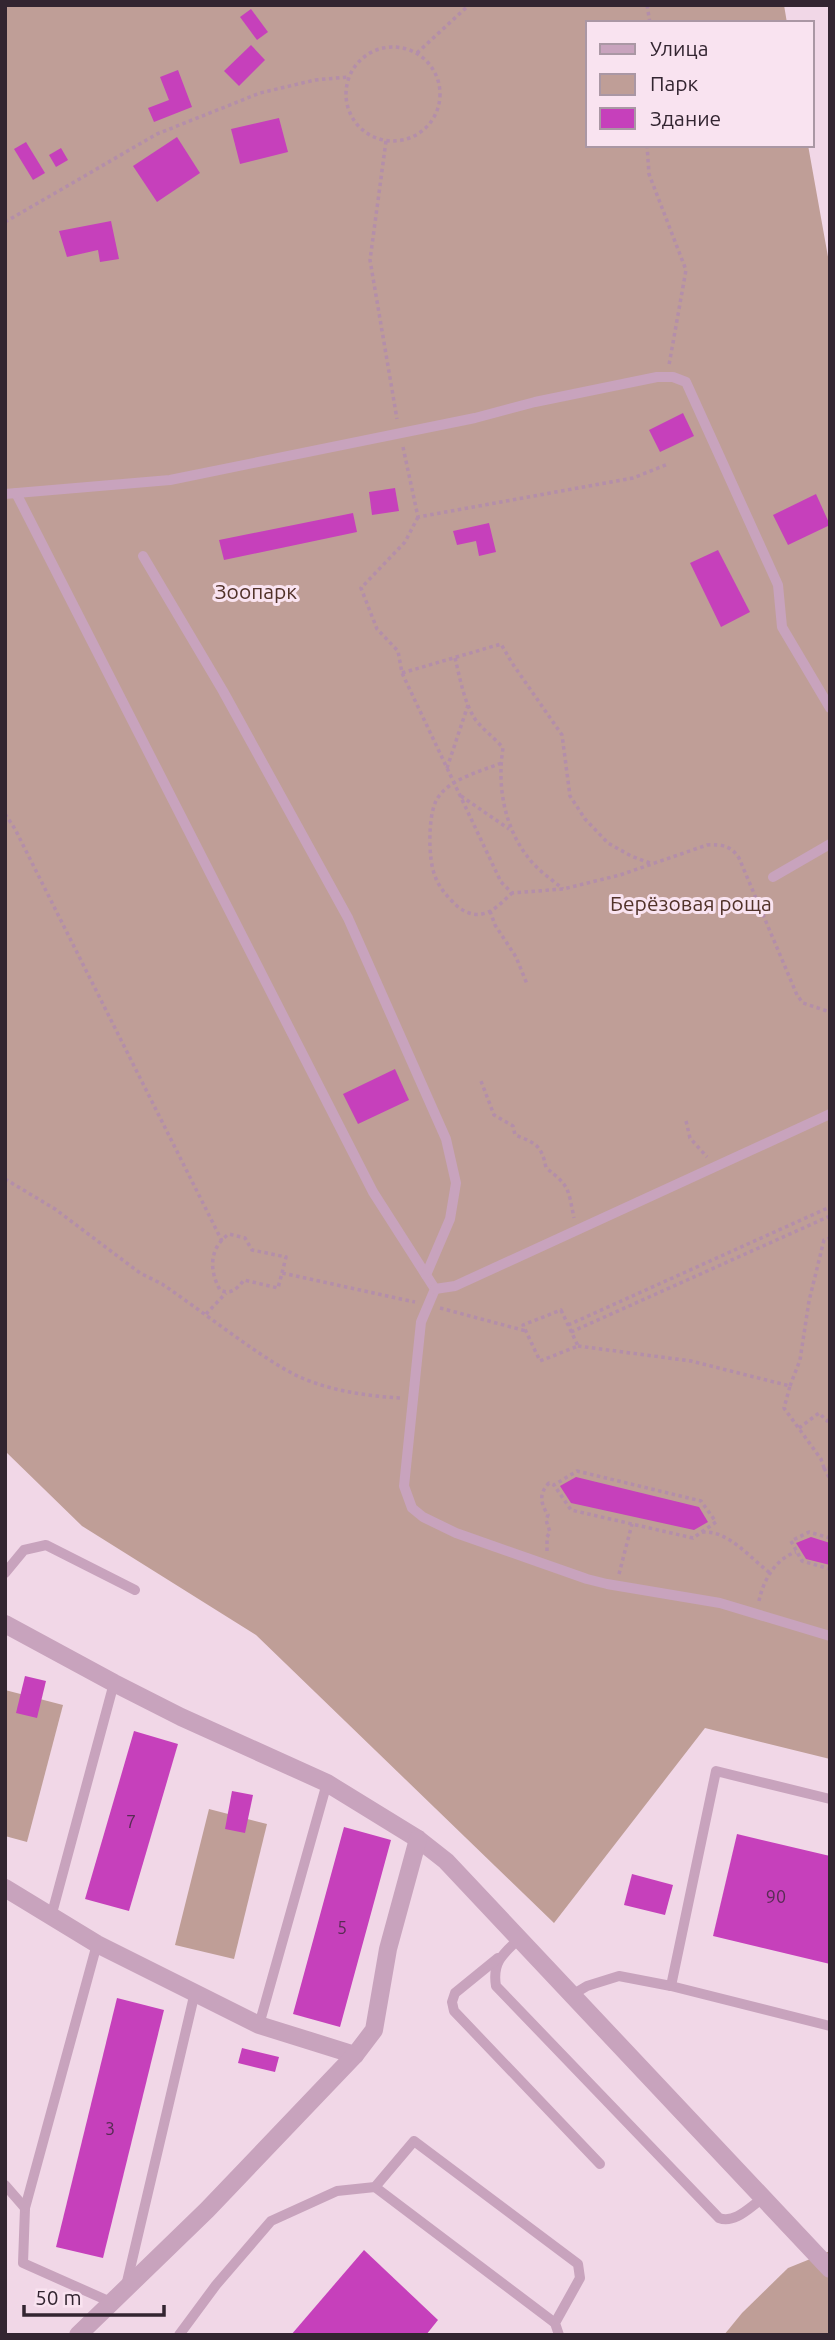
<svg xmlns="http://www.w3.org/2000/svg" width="835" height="2340" font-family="Ubuntu,sans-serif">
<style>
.green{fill:#bf9e97}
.building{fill:#c640bb}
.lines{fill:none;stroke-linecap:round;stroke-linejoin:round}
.path{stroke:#b48eaa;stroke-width:3.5;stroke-dasharray:3.5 3.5;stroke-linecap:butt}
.service{stroke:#c8a3bd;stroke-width:10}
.minor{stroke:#c8a3bd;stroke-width:18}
.labels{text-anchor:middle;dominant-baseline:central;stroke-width:6;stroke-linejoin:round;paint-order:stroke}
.number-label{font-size:18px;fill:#582c54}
.park-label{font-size:21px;fill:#513229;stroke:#f9e3f0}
</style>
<rect width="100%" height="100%" fill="#f1d7e7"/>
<g class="green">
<polygon points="5,5 784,5 787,23 588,23 588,145 808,145 830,268 830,1759 705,1728 554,1923 256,1635 82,1526 5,1451"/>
<polygon points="5,1690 63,1705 27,1842 5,1836"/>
<polygon points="209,1809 267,1824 234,1959 175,1945"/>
<polygon points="830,2251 830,2335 724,2335 742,2313 788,2268"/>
</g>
<g class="building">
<polygon points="251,9 268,32 257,40 240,17"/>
<polygon points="251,45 265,60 239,86 224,71"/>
<polygon points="178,70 192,107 154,122 148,108 169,100 160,77"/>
<polygon points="279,118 288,152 240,164 231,129"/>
<polygon points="177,137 200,173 157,202 133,166"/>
<polygon points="26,142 45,173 33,180 14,149"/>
<polygon points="61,148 68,160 56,167 49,155"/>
<polygon points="111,221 119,259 100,262 98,250 67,257 59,231"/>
<polygon points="683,413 694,436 660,452 649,430"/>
<polygon points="395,488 399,511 372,515 369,492"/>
<polygon points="816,494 830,525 788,545 773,515"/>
<polygon points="353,513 357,532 224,560 219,540"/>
<polygon points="489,523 496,552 479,556 476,541 457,545 453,531"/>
<polygon points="718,550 750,612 721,627 690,563"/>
<polygon points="395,1069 409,1100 358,1124 343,1094"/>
<polygon points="576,1477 699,1507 708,1522 694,1530 571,1503 560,1486"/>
<polygon points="811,1537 830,1543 830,1565 806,1559 796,1543"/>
<polygon points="25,1676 46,1681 37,1718 16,1713"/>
<polygon points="134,1731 178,1744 129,1911 85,1899"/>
<polygon points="232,1791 253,1795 245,1833 225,1829"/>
<polygon points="344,1827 391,1840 340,2027 293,2014"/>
<polygon points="737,1834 830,1856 830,1964 713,1936"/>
<polygon points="632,1874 673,1885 665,1915 624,1905"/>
<polygon points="117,1998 164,2010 103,2258 56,2247"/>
<polygon points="242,2048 279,2057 275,2072 238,2063"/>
<polygon points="364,2250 438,2320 426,2335 291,2335"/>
</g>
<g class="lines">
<g class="path">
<polyline points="647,5 650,23"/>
<circle cx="393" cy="94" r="47"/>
<polyline points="417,53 469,5"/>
<polyline points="386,141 370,260 397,419"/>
<polyline points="647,145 649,174 686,270 669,365"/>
<polyline points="5,222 157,134 260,93 315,80 348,77"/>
<polyline points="403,447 418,517 633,478 668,464"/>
<path d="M 418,517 L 405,542 L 361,588 L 377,629 L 398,651 L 402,673 L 501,882 L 512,893 L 563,889 L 620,875 L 707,845 C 722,844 731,846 739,858 L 797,995 L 803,1003 L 830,1012"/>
<path d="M 455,658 C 460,678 464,702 475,719 C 482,729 495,738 503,748 C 497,785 504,826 527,856 C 536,869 551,879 563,889"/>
<polyline points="402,673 501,644 512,663 562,735 570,796 585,819 608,843 631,856 650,863"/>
<path d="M 501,763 C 480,772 447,779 436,801 C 428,817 428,859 435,876 C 439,887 445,894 453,902 C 460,910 471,916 482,914 C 494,912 503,901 512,893"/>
<polyline points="447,768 468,705"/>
<polyline points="461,796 509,829"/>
<polyline points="5,814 15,829 222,1241"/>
<polyline points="490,911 495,925 516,957 527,984"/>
<path d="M 481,1081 L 494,1115 L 513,1126 L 515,1135 C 536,1143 542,1146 546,1168 C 570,1186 568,1189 574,1218"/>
<polyline points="686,1121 690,1138 707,1157"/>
<path d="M 5,1179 L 55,1209 L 140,1273 L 162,1284 C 202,1311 245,1346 286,1370 C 319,1389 363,1396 401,1398"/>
<path d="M 282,1273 L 286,1257 L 252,1250 L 245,1238 L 229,1234 C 209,1248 209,1270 220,1290 C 231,1295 237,1289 244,1280 L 278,1288 L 282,1273 L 415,1302"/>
<polyline points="440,1308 526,1331"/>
<polygon points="561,1310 578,1346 540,1361 523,1325"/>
<polyline points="206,1314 226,1293"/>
<polyline points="568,1325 830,1207"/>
<polyline points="571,1332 830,1216"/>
<polyline points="578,1346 691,1361 790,1386 784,1408 821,1459 824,1468 830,1468"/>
<polyline points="790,1386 800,1360 809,1301 824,1240 830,1238"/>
<polyline points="799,1428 819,1413 827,1421 830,1419"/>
<polyline points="824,1468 830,1479"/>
<path d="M 702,1532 C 728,1530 749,1557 770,1573"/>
<polyline points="830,1538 809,1532 791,1541 802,1561 830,1569"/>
<path d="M 547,1551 L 547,1537 L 550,1532 L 546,1520 L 548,1515 C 541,1504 538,1494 549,1483 L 554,1485 L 577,1471 L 701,1501 L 716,1522 L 693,1538 L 571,1510 L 554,1485"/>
<polyline points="619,1574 632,1524"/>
<path d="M 759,1601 C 763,1581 775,1559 796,1552"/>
</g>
<g class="service">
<polyline points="16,493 373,1192 435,1289 421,1322 404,1486 412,1508 423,1517 456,1533 587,1579 607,1584 720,1603 830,1636"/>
<polyline points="5,494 170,480 475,418 535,402 657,377 673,377 686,382 778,585 782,627 830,708"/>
<polyline points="143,556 223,691 348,918 446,1139 456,1183 450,1219 426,1275"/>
<polyline points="773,877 830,844"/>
<polyline points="435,1289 455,1286 830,1114"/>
<polyline points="5,1573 24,1550 46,1545 135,1590"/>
<polyline points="830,1799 716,1771 671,1986 830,2026"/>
<polyline points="51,1917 114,1683"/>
<path d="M 519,1939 C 503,1954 492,1962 496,1986 L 719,2218 C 735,2224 750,2207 763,2198"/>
<polyline points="97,1944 25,2208 23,2263 113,2303"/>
<polyline points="498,1958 455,1993 452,2002 454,2011 600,2164"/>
<polyline points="572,1995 587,1986 619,1976 671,1986"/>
<polyline points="259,2025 327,1783"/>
<polyline points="5,2185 25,2208"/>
<polyline points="375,2187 555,2323"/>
<polyline points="126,2286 195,1992"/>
<polyline points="179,2335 216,2285 271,2221 337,2191 375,2187 414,2141 578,2264 580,2278 555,2323 559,2335"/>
</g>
<g class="minor">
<polyline points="5,1624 114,1683 181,1717 327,1783 418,1839 446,1861 830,2269"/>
<polyline points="5,1888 97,1944 259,2025 355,2055"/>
<polyline points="78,2335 207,2210 355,2055 374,2030 388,1949 418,1839"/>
</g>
</g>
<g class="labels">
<g class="number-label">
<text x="131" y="1821">7</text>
<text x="776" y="1896">90</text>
<text x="342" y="1927">5</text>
<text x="110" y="2128">3</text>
</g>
<g class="park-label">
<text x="256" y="591">Зоопарк</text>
<text x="691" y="903">Берёзовая роща</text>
</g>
</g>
<rect width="835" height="2340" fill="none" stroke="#332531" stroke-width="14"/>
<rect x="586" y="21" width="228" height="126" fill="#f9e3f0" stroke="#aa97a4" stroke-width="2"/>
<rect x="600" y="44" width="35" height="10" fill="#c8a3bd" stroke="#aa97a4" stroke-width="2"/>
<text x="650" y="56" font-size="21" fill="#332531">Улица</text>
<rect x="600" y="74" width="35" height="21" fill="#bf9e97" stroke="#aa97a4" stroke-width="2"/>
<text x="650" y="91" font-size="21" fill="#332531">Парк</text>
<rect x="600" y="108" width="35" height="21" fill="#c640bb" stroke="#aa97a4" stroke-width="2"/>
<text x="650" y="126" font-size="21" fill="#332531">Здание</text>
<path d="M24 2305v10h140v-10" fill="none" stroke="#332531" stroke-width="3.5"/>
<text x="35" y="2305" font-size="21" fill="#332531" stroke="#f9e3f0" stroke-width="5" paint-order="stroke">50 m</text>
</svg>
